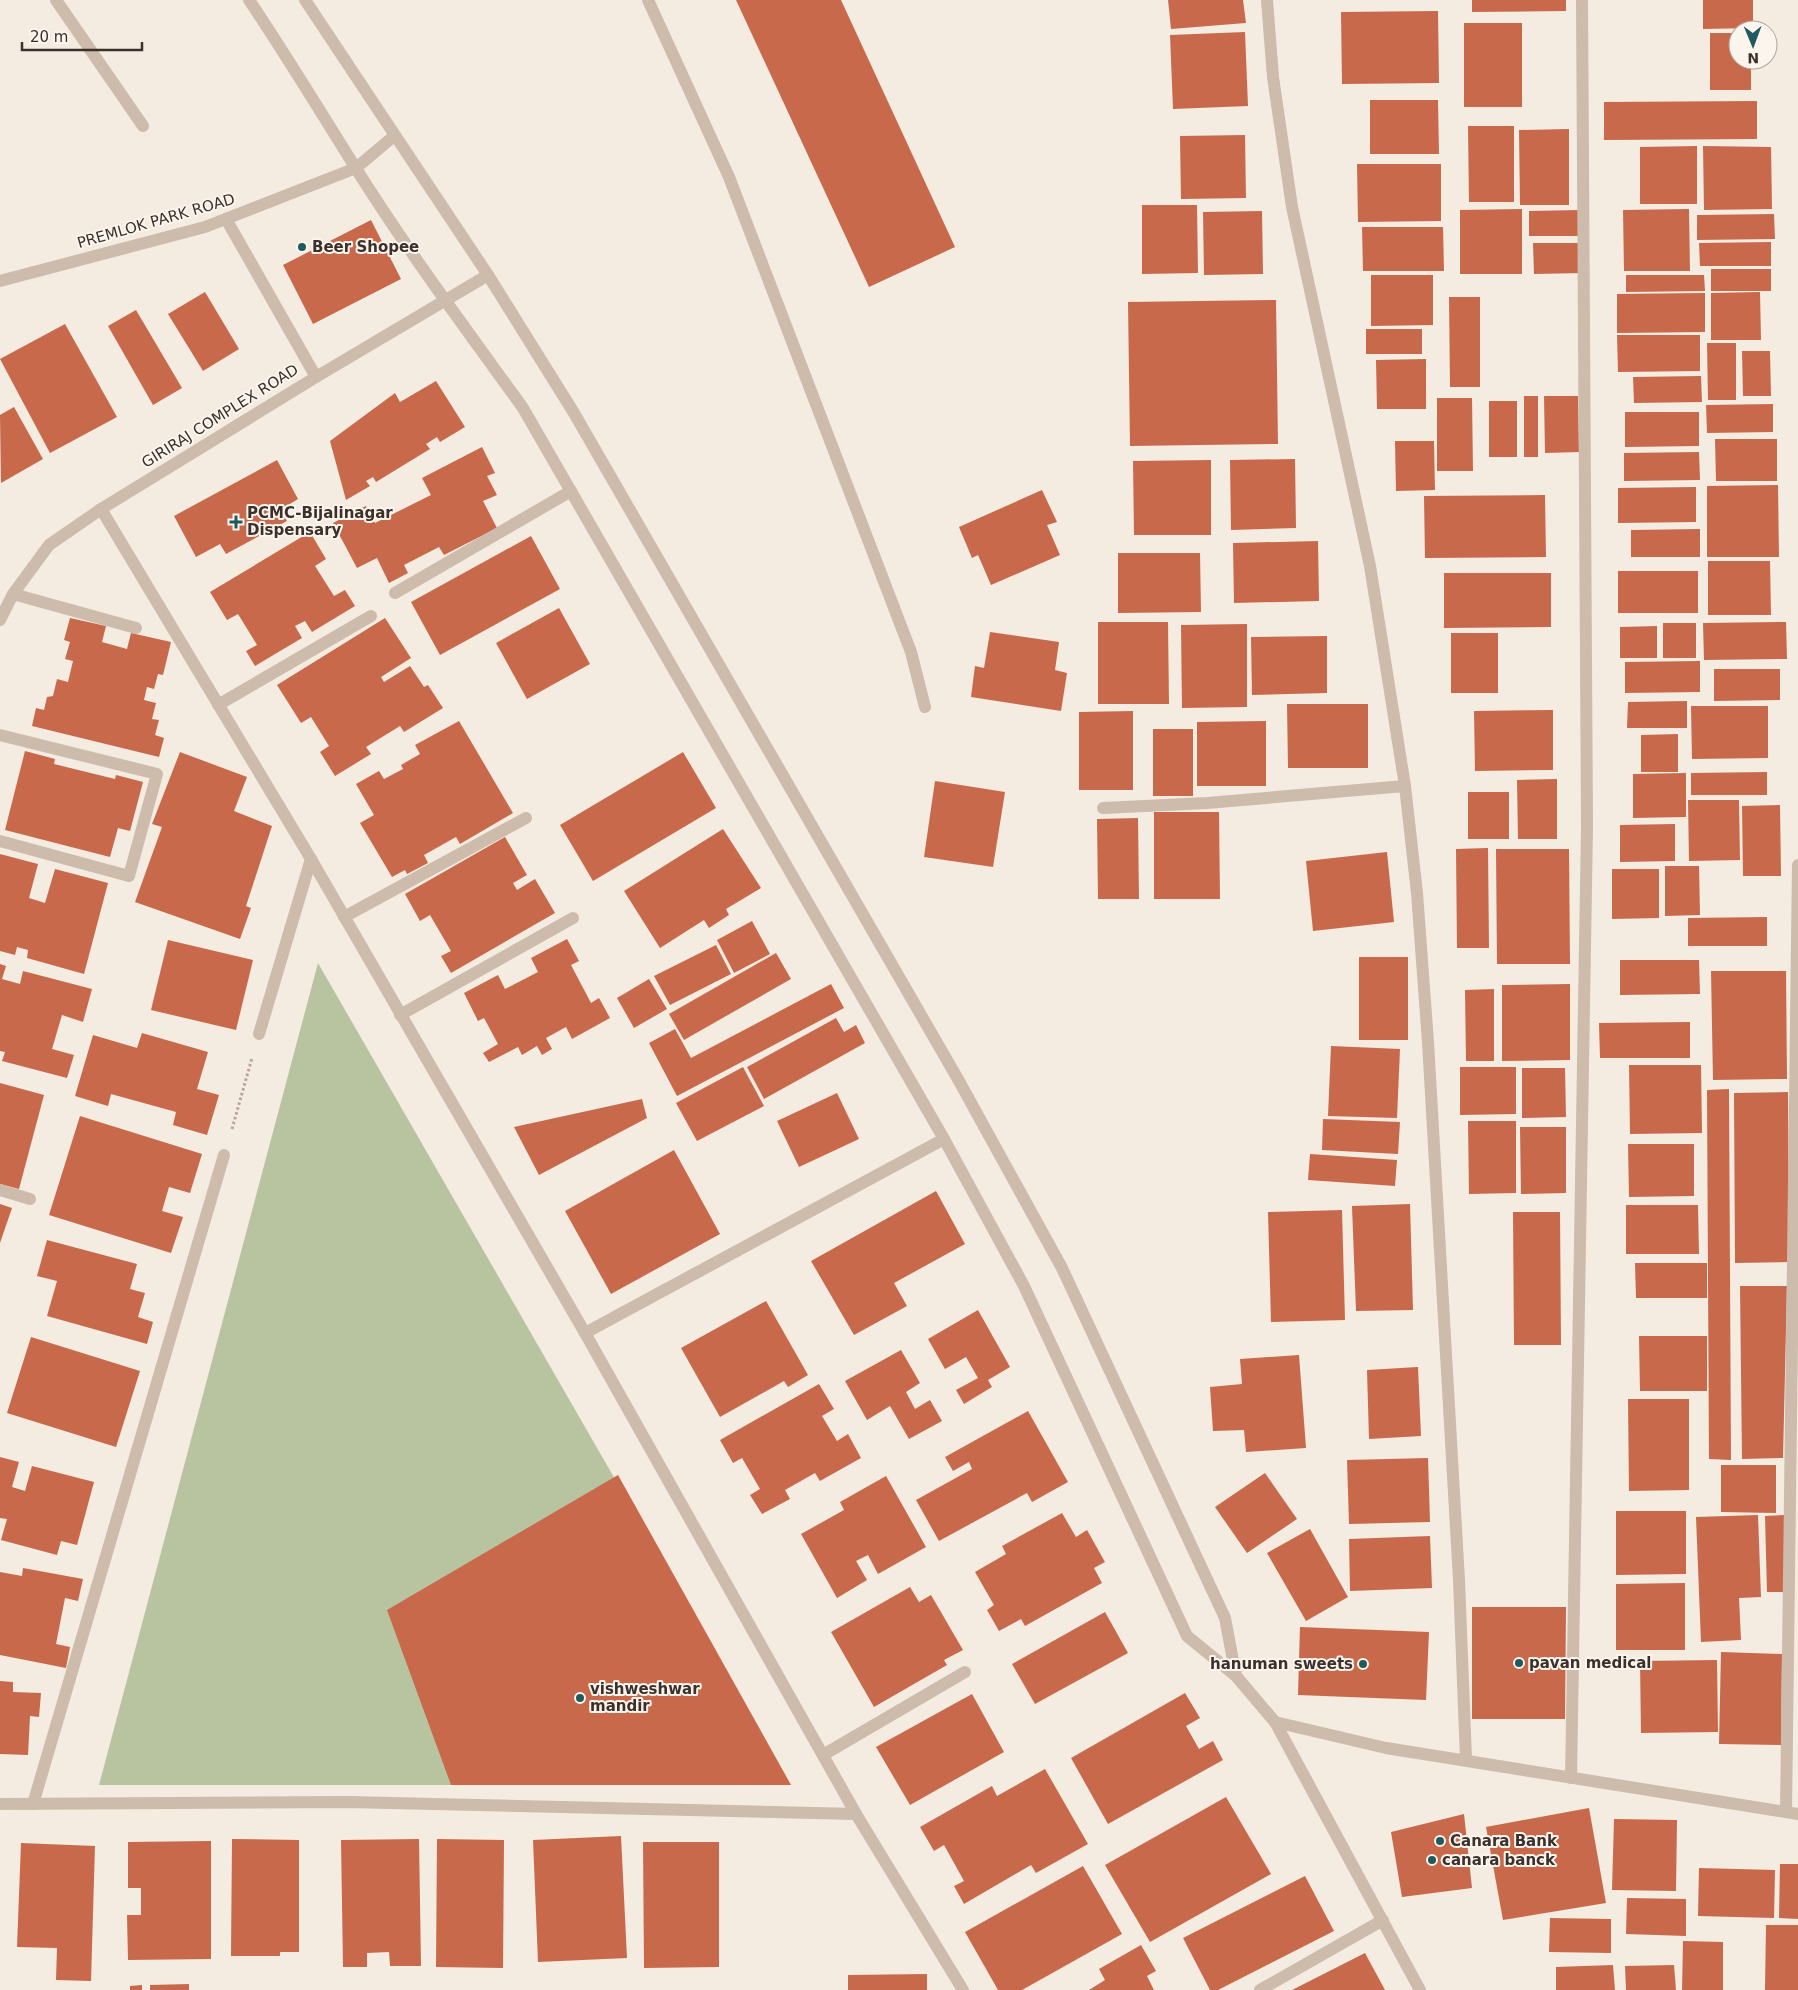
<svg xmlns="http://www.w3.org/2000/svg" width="1798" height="1990" font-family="'DejaVu Sans',sans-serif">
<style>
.green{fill:#b8c4a0}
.building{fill:#c8694b}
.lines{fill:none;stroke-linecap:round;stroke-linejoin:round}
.path{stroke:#b9a596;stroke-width:3;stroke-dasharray:2.5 2.5;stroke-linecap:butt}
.minor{stroke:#cdbbac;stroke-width:12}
.poi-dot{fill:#1f5a5e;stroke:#fbf5ee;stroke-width:2}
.labels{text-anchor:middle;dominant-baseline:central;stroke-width:4;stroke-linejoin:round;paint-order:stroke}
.street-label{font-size:15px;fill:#3b302b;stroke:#fbf5ee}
.poi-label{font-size:15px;font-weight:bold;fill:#3b302b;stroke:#fbf5ee;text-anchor:start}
</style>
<rect width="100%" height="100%" fill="#f4ebe1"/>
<polygon class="green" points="318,963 791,1785 99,1785"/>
<g class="building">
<polygon points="736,0 841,0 955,247 869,287"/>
<polygon points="1168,0 1243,0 1246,23 1171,29"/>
<polygon points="1472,0 1566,0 1566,11 1472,12"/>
<polygon points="1703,0 1753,0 1753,28 1703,29"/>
<polygon points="1438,11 1439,83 1342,84 1341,12"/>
<rect x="1464" y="23" width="58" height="84"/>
<polygon points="1245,32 1248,106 1173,109 1170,35"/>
<polygon points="1710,33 1738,33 1738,60 1751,60 1751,90 1710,90"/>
<polygon points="1370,100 1438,100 1439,154 1370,154"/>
<polygon points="1757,101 1757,139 1604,140 1604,102"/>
<polygon points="1468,126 1514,126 1514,202 1469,202"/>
<polygon points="1569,129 1569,205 1520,205 1519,130"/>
<polygon points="1245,135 1246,198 1181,199 1180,136"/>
<polygon points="1697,146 1697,204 1640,204 1640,147"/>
<polygon points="1703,146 1771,147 1772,209 1704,210"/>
<polygon points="1357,164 1441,164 1441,221 1358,222"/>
<polygon points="1142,205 1197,205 1198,273 1142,274"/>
<polygon points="1522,209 1522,274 1460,274 1460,210"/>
<polygon points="1689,209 1690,271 1624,271 1623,210"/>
<polygon points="1580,210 1579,236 1529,236 1529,211"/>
<polygon points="1262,211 1263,274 1204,275 1203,212"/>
<polygon points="1774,214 1775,239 1697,240 1697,215"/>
<polygon points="371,220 401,279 313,324 283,265"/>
<polygon points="1362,227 1443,227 1444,271 1363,271"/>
<polygon points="1771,242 1771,266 1700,266 1699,243"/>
<polygon points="1533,243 1582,243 1582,273 1534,274"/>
<rect x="1711" y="269" width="60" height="22"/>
<polygon points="1371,275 1433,275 1433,325 1371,326"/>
<polygon points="1626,275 1704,275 1705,291 1626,292"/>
<polygon points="205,292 239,349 203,371 168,314"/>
<polygon points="1760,292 1761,340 1711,340 1711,293"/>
<polygon points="1705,293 1705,332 1617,333 1617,294"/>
<polygon points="1449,297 1480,297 1480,387 1450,387"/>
<polygon points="1276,300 1278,444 1130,446 1128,302"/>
<polygon points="136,310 182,388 153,405 108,326"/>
<polygon points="65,324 117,417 50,453 0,359"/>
<rect x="1366" y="329" width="56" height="25"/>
<polygon points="1617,335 1700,335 1700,371 1618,372"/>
<polygon points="1707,343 1736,343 1736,400 1708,400"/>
<polygon points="1742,351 1770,351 1771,396 1743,396"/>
<polygon points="1426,359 1426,409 1377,409 1376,360"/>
<polygon points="1701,376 1702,402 1634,403 1633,377"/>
<polygon points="436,381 465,427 440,442 437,437 426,444 430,449 376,482 373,477 366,481 370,486 346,500 330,441 395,393 400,402"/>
<rect x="1524" y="396" width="14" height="61"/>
<polygon points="1544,396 1578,396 1579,452 1545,453"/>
<polygon points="1437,398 1472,398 1473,471 1437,471"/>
<rect x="1489" y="401" width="28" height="56"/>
<polygon points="1773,404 1773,432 1707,433 1706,405"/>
<polygon points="14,407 43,459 1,483 0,415"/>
<polygon points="1625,412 1699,412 1699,446 1625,447"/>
<polygon points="1715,439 1777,439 1777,481 1716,481"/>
<polygon points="1395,441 1434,441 1435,490 1396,491"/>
<polygon points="482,447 495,473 487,476 497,495 483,501 497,528 444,555 439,547 404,565 408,573 389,583 377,558 357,568 333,523 366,506 375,523 431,495 422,478"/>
<polygon points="1699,452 1700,480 1624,481 1624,453"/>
<polygon points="1295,459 1296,528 1231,530 1230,460"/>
<polygon points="277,460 298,499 280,510 287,521 226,554 220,544 196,557 174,516"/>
<polygon points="1211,460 1211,535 1134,535 1133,461"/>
<polygon points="1778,485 1779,557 1707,557 1707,486"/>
<polygon points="1696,487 1696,522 1618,523 1618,488"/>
<polygon points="1042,490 1057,522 1047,525 1060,555 991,585 978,555 972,558 959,527"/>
<polygon points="1545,495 1546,557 1425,558 1424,496"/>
<polygon points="1700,529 1700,557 1631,557 1631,530"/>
<polygon points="310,532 326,559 315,566 334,596 345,590 355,606 312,632 305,621 295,626 302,638 255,666 246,651 257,645 238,614 227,620 210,592"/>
<polygon points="531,536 560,589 440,655 411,602"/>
<polygon points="1318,541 1319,601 1234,603 1233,543"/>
<polygon points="1118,553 1200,553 1201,612 1118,613"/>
<polygon points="1708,561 1770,561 1771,615 1708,615"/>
<rect x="1618" y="571" width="80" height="42"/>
<polygon points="1444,573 1551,573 1551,627 1444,628"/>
<polygon points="559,608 590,664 527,699 496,643"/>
<polygon points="70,618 106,626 102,642 127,649 131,633 171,642 163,675 158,674 154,689 147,687 144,700 156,703 152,719 159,720 155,735 164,738 159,757 32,726 36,708 44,710 47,697 53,696 57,679 68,682 73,661 65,659 70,642 64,640"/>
<polygon points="385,618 411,658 381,677 384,682 410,666 424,687 428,685 443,708 404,732 400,726 366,747 371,754 335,776 320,752 329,746 311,717 301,723 277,685"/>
<polygon points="1098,622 1168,622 1169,704 1098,704"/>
<polygon points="1786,622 1787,659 1704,660 1703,623"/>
<rect x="1663" y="623" width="33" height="35"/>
<polygon points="1247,624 1247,707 1182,708 1181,625"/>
<polygon points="1657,626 1657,658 1620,658 1620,627"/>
<polygon points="990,632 1059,642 1055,670 1067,673 1061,711 971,697 975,666 984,668"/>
<rect x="1451" y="633" width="47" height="60"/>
<polygon points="1327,636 1327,693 1252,695 1251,637"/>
<polygon points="1700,661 1700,692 1625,693 1625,662"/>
<polygon points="1714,669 1780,669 1780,700 1714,701"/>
<polygon points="1687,701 1687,728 1627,728 1628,702"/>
<polygon points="1287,704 1368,704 1368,768 1288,768"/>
<polygon points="1691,706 1768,706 1768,758 1692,759"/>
<polygon points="1553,710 1553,770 1475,771 1474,711"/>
<polygon points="1133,711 1133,790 1079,790 1079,712"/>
<polygon points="459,721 513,813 460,844 456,837 424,855 428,863 407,874 405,870 392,877 360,823 374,815 356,784 379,771 384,779 403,769 401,765 420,754 415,745"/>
<polygon points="1266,721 1266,786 1197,786 1197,722"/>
<rect x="1153" y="729" width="40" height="67"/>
<polygon points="1678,734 1678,772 1641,772 1641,735"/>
<polygon points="25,751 55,759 54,764 115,779 116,775 143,782 130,831 118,828 110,857 5,830"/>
<polygon points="180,752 247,777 234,811 272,826 246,906 251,908 240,939 135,902 162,827 152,824"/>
<polygon points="683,752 716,808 593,881 560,825"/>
<polygon points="1767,772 1767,795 1691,795 1691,773"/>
<polygon points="1686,773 1686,817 1633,818 1633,774"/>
<polygon points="1557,779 1557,839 1518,839 1517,780"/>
<polygon points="935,781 1005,792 993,867 924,857"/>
<rect x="1468" y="792" width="41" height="47"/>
<polygon points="1688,800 1739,800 1740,860 1689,861"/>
<polygon points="1780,805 1781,876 1743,876 1742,806"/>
<polygon points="1154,812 1219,812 1220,899 1154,899"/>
<polygon points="1138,818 1139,899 1098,899 1097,819"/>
<polygon points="1675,824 1675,861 1620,862 1620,825"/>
<polygon points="723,829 761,888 726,909 729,915 709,928 704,920 660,948 624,891"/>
<polygon points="505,837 527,875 513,883 517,890 535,879 555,913 451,973 441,956 451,951 430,915 420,921 405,894"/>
<polygon points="1488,848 1489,948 1457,948 1456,849"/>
<polygon points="1496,849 1569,849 1570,964 1497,964"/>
<polygon points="1387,852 1394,922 1313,931 1306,861"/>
<polygon points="0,854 38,864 29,898 45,903 55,869 108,883 84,974 27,958 28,950 17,947 15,955 0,951"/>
<polygon points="1665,866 1699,866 1700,915 1665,916"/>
<polygon points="1612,869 1659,869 1659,918 1612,919"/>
<polygon points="1767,917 1767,946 1688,946 1688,918"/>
<polygon points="752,921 770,954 734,973 717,940"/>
<polygon points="567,939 579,961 571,965 591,1003 599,998 610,1018 572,1039 566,1027 546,1038 552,1049 542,1055 537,1046 522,1055 518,1047 489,1062 483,1053 498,1044 484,1018 478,1021 464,993 498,975 505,989 538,972 531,958"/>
<polygon points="168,940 253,960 236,1030 151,1010"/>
<polygon points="716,945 731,974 670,1005 654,976"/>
<polygon points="776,953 791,979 684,1040 669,1014"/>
<rect x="1359" y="957" width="49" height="83"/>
<polygon points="1620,960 1699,960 1700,994 1620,995"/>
<polygon points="0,964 6,966 2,979 20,984 23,971 92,989 83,1022 62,1015 52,1049 74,1055 67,1078 2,1061 5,1052 0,1051"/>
<polygon points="1711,971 1786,971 1787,1079 1713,1080"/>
<polygon points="649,979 667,1009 634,1028 617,998"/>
<polygon points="831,984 844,1008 677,1096 649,1043 675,1029 691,1058"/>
<polygon points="1570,984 1570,1060 1502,1061 1502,985"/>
<polygon points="1494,989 1494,1061 1466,1061 1465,990"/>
<polygon points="836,1018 844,1032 856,1025 865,1043 764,1099 747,1067"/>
<polygon points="1690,1022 1690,1058 1600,1058 1599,1023"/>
<polygon points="142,1033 208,1052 197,1089 219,1095 207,1135 173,1125 176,1112 111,1094 108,1106 75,1096 93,1035 137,1048"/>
<polygon points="1331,1046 1400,1049 1397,1118 1328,1116"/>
<polygon points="1629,1065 1701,1065 1702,1133 1630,1134"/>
<polygon points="743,1067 764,1106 697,1141 676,1103"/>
<polygon points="1460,1067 1516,1067 1516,1114 1460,1115"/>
<polygon points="1522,1068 1565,1068 1566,1117 1522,1118"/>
<polygon points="0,1083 44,1095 19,1189 0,1184"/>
<polygon points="1729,1089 1731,1460 1709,1459 1707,1090"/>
<polygon points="1788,1092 1789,1262 1735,1263 1734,1093"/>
<polygon points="837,1093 859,1139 799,1167 777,1121"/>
<polygon points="642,1099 647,1118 539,1175 514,1127"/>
<polygon points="80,1116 202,1154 190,1193 169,1187 162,1211 183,1217 171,1253 49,1215"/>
<polygon points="1323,1119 1400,1122 1398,1154 1322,1150"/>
<polygon points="1468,1121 1516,1121 1516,1193 1469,1194"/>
<polygon points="1520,1127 1566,1127 1566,1193 1521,1194"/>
<polygon points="1628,1144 1694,1144 1694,1196 1629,1197"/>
<polygon points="674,1150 720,1234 611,1294 565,1211"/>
<polygon points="1310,1154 1397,1160 1395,1186 1308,1180"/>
<polygon points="936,1191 965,1244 894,1283 907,1306 854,1335 811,1261"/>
<polygon points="0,1204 12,1208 0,1243"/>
<polygon points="1410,1204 1413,1310 1356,1311 1352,1206"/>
<polygon points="1626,1205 1698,1205 1699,1254 1626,1254"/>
<polygon points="1342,1210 1345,1320 1271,1322 1268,1212"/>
<polygon points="1513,1212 1560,1212 1561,1345 1514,1345"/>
<polygon points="47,1240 137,1264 130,1289 145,1293 138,1317 153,1322 147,1344 47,1316 57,1281 37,1276"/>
<polygon points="1635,1263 1707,1263 1707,1298 1636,1298"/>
<polygon points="1740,1286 1787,1286 1783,1458 1742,1459"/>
<polygon points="766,1301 808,1375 788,1387 784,1381 720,1417 681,1348"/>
<polygon points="978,1310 1010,1367 988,1380 992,1387 964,1404 956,1390 978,1378 966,1357 945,1369 928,1339"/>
<polygon points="1639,1336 1707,1336 1707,1391 1640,1391"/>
<polygon points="31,1337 140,1371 116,1447 7,1413"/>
<polygon points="901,1350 920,1383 906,1392 915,1409 930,1400 942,1421 909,1439 890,1406 867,1420 845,1381"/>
<polygon points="1299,1355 1306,1448 1246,1452 1244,1430 1213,1431 1210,1387 1242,1384 1240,1359"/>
<polygon points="1418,1367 1421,1436 1369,1439 1367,1370"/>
<polygon points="819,1384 834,1409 822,1416 837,1441 848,1434 861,1458 820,1481 815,1473 785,1490 790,1499 762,1514 750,1495 760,1489 742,1458 733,1463 720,1440"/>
<polygon points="1628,1399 1689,1399 1689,1490 1629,1491"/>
<polygon points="1028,1411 1068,1482 1032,1502 1027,1493 939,1541 916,1500 972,1469 969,1462 953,1471 945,1457"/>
<polygon points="0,1457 19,1462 12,1487 25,1491 32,1466 94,1482 77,1545 61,1541 57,1555 1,1540 7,1519 0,1518"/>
<polygon points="1428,1458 1430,1522 1349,1524 1347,1460"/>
<polygon points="1721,1465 1776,1465 1776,1513 1721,1512"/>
<polygon points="1265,1473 1297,1519 1247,1553 1215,1507"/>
<polygon points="618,1475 791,1785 451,1785 387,1610"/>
<polygon points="886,1476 926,1547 878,1574 868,1555 856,1561 867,1580 837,1598 801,1534 844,1510 840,1502"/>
<polygon points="1616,1511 1686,1511 1686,1574 1616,1575"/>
<polygon points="1062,1513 1076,1537 1087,1530 1105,1562 1094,1568 1102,1583 1025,1626 1021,1619 999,1631 987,1610 994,1605 975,1572 1006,1554 1002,1546"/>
<polygon points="1758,1515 1761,1597 1739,1598 1741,1640 1701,1642 1696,1517"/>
<polygon points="1784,1515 1784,1592 1767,1592 1765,1516"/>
<polygon points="1310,1529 1348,1597 1306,1621 1267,1553"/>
<polygon points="1430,1536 1432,1588 1350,1591 1349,1539"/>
<polygon points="23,1568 83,1579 78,1601 65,1598 56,1644 70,1647 66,1668 0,1655 0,1572 22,1576"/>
<polygon points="1685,1583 1685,1650 1616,1650 1616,1584"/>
<polygon points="910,1587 919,1602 931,1595 963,1650 944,1660 947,1665 874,1707 831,1632"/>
<polygon points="1472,1607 1566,1607 1565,1719 1472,1719"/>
<polygon points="1105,1612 1128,1653 1035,1704 1012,1664"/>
<polygon points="1300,1627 1429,1632 1426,1700 1298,1695"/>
<polygon points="1721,1652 1782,1654 1781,1745 1719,1744"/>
<polygon points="1717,1660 1718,1732 1641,1733 1640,1661"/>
<polygon points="0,1681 13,1682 13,1692 41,1693 39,1717 30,1716 28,1755 0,1754"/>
<polygon points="1185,1693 1200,1718 1186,1726 1199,1749 1213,1741 1223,1760 1108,1824 1071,1758"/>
<polygon points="972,1694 1004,1752 910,1805 876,1747"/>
<polygon points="1045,1769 1088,1844 1036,1873 1031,1865 964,1904 954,1886 964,1881 944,1845 934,1851 920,1827 992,1786 997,1796"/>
<polygon points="1226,1797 1271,1874 1150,1942 1105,1865"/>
<polygon points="1589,1808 1606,1903 1503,1920 1486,1827"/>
<polygon points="1464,1814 1472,1888 1402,1897 1391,1832"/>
<polygon points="1614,1819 1677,1820 1676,1891 1612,1890"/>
<polygon points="621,1836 627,1958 538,1962 533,1840"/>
<polygon points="232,1839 299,1840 299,1952 280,1952 280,1956 231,1956"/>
<polygon points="419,1839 421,1966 390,1966 389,1952 367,1953 367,1967 343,1967 341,1840"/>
<polygon points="437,1839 504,1840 503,1968 436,1967"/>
<polygon points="211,1841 211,1959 128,1960 127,1915 141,1915 141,1888 128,1888 128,1842"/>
<polygon points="643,1842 719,1842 719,1967 644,1968"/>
<polygon points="21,1843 95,1846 91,1981 56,1980 57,1948 17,1947"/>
<polygon points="1780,1864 1798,1864 1798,1919 1779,1918"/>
<polygon points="1083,1866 1122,1934 1022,1990 998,1990 965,1932"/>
<polygon points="1699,1868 1775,1870 1774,1918 1698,1916"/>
<polygon points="1305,1876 1334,1931 1218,1990 1210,1990 1183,1938"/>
<polygon points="1627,1898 1686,1899 1686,1936 1626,1934"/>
<polygon points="1550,1918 1611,1919 1611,1953 1549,1952"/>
<polygon points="1766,1925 1798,1925 1798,1990 1765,1990"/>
<polygon points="1683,1941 1723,1942 1723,1990 1682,1990"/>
<polygon points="1141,1945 1156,1971 1147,1976 1154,1990 1089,1990 1105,1980 1099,1969"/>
<polygon points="1365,1953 1385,1990 1292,1990"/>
<polygon points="1613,1965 1615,1990 1556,1990 1556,1967"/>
<polygon points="1674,1965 1676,1990 1626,1990 1625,1966"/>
<polygon points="927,1974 927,1990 848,1990 848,1975"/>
<polygon points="189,1984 189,1990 150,1990 150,1985"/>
<polygon points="142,1985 142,1990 130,1990 130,1986"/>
</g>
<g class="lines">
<polyline class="path" points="232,1129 252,1058"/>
<g class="minor">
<polyline points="56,0 143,126"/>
<path d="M 249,0 C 286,55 320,111 355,167 C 407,250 466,329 523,408 L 944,1139 L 1024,1286 L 1187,1636 L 1236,1676 L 1275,1722 L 1420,1990"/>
<polyline points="305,0 488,275 574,413 959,1081 1062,1268 1225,1618 1236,1676"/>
<polyline points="648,0 729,177 911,652 925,707"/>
<polyline points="1267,0 1273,77 1292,207 1370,566 1405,786 1417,893 1428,1042 1459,1580 1466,1759"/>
<polyline points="226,219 316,377"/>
<polyline points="0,281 205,227 356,168 394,136"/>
<polyline points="101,509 311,859 585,1333 856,1814 963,1990"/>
<polyline points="395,593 571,491"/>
<polyline points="13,594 136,628"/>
<polyline points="0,620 13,594 49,545 101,509 316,377 488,275"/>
<polyline points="218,705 371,616"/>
<polyline points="0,735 157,774 129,876 0,841"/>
<polyline points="1103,808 1207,803 1405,786"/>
<polyline points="344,917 526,818"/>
<polyline points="400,1015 573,918"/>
<polyline points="259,1034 311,859"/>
<polyline points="0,1190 30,1199"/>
<polyline points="585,1333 944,1139"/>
<polyline points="1275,1722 1386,1748 1798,1814"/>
<polyline points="823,1755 965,1672"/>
<polyline points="1571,1778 1587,827 1582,0"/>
<polyline points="0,1804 348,1802 856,1814"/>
<polyline points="33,1804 224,1155"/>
<polyline points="1786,1812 1798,865"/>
<polyline points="1260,1990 1383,1920"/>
</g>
</g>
<g class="poi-dot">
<circle cx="302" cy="247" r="5"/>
<path d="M233.5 514.5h5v5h5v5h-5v5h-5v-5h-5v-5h5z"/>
<circle cx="1519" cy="1663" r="5"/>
<circle cx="1363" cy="1664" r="5"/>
<circle cx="580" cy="1698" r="5"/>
<circle cx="1440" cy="1841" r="5"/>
<circle cx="1432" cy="1860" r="5"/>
</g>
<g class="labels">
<g class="street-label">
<text transform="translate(156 221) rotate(-16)">PREMLOK PARK ROAD</text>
<text transform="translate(220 416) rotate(-32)">GIRIRAJ COMPLEX ROAD</text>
</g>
<g class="poi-label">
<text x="312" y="247">Beer Shopee</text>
<text x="247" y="513">PCMC-Bijalinagar<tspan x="247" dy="17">Dispensary</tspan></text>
<text x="1529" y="1663">pavan medical</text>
<text x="1353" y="1664" text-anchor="end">hanuman sweets</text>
<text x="590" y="1689">vishweshwar<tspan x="590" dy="17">mandir</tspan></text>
<text x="1450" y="1841">Canara Bank</text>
<text x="1442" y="1860">canara banck</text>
</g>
</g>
<g transform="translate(1753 45) rotate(179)"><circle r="24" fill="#fbf5ee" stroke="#aea6a0"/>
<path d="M0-4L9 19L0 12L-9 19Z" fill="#1f5a5e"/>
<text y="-8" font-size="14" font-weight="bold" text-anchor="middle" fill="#3b302b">N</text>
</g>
<path d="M22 42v8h120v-8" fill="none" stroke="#3b302b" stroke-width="2.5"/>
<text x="30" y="42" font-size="15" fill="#3b302b" stroke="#fbf5ee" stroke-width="4" paint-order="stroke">20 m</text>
</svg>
